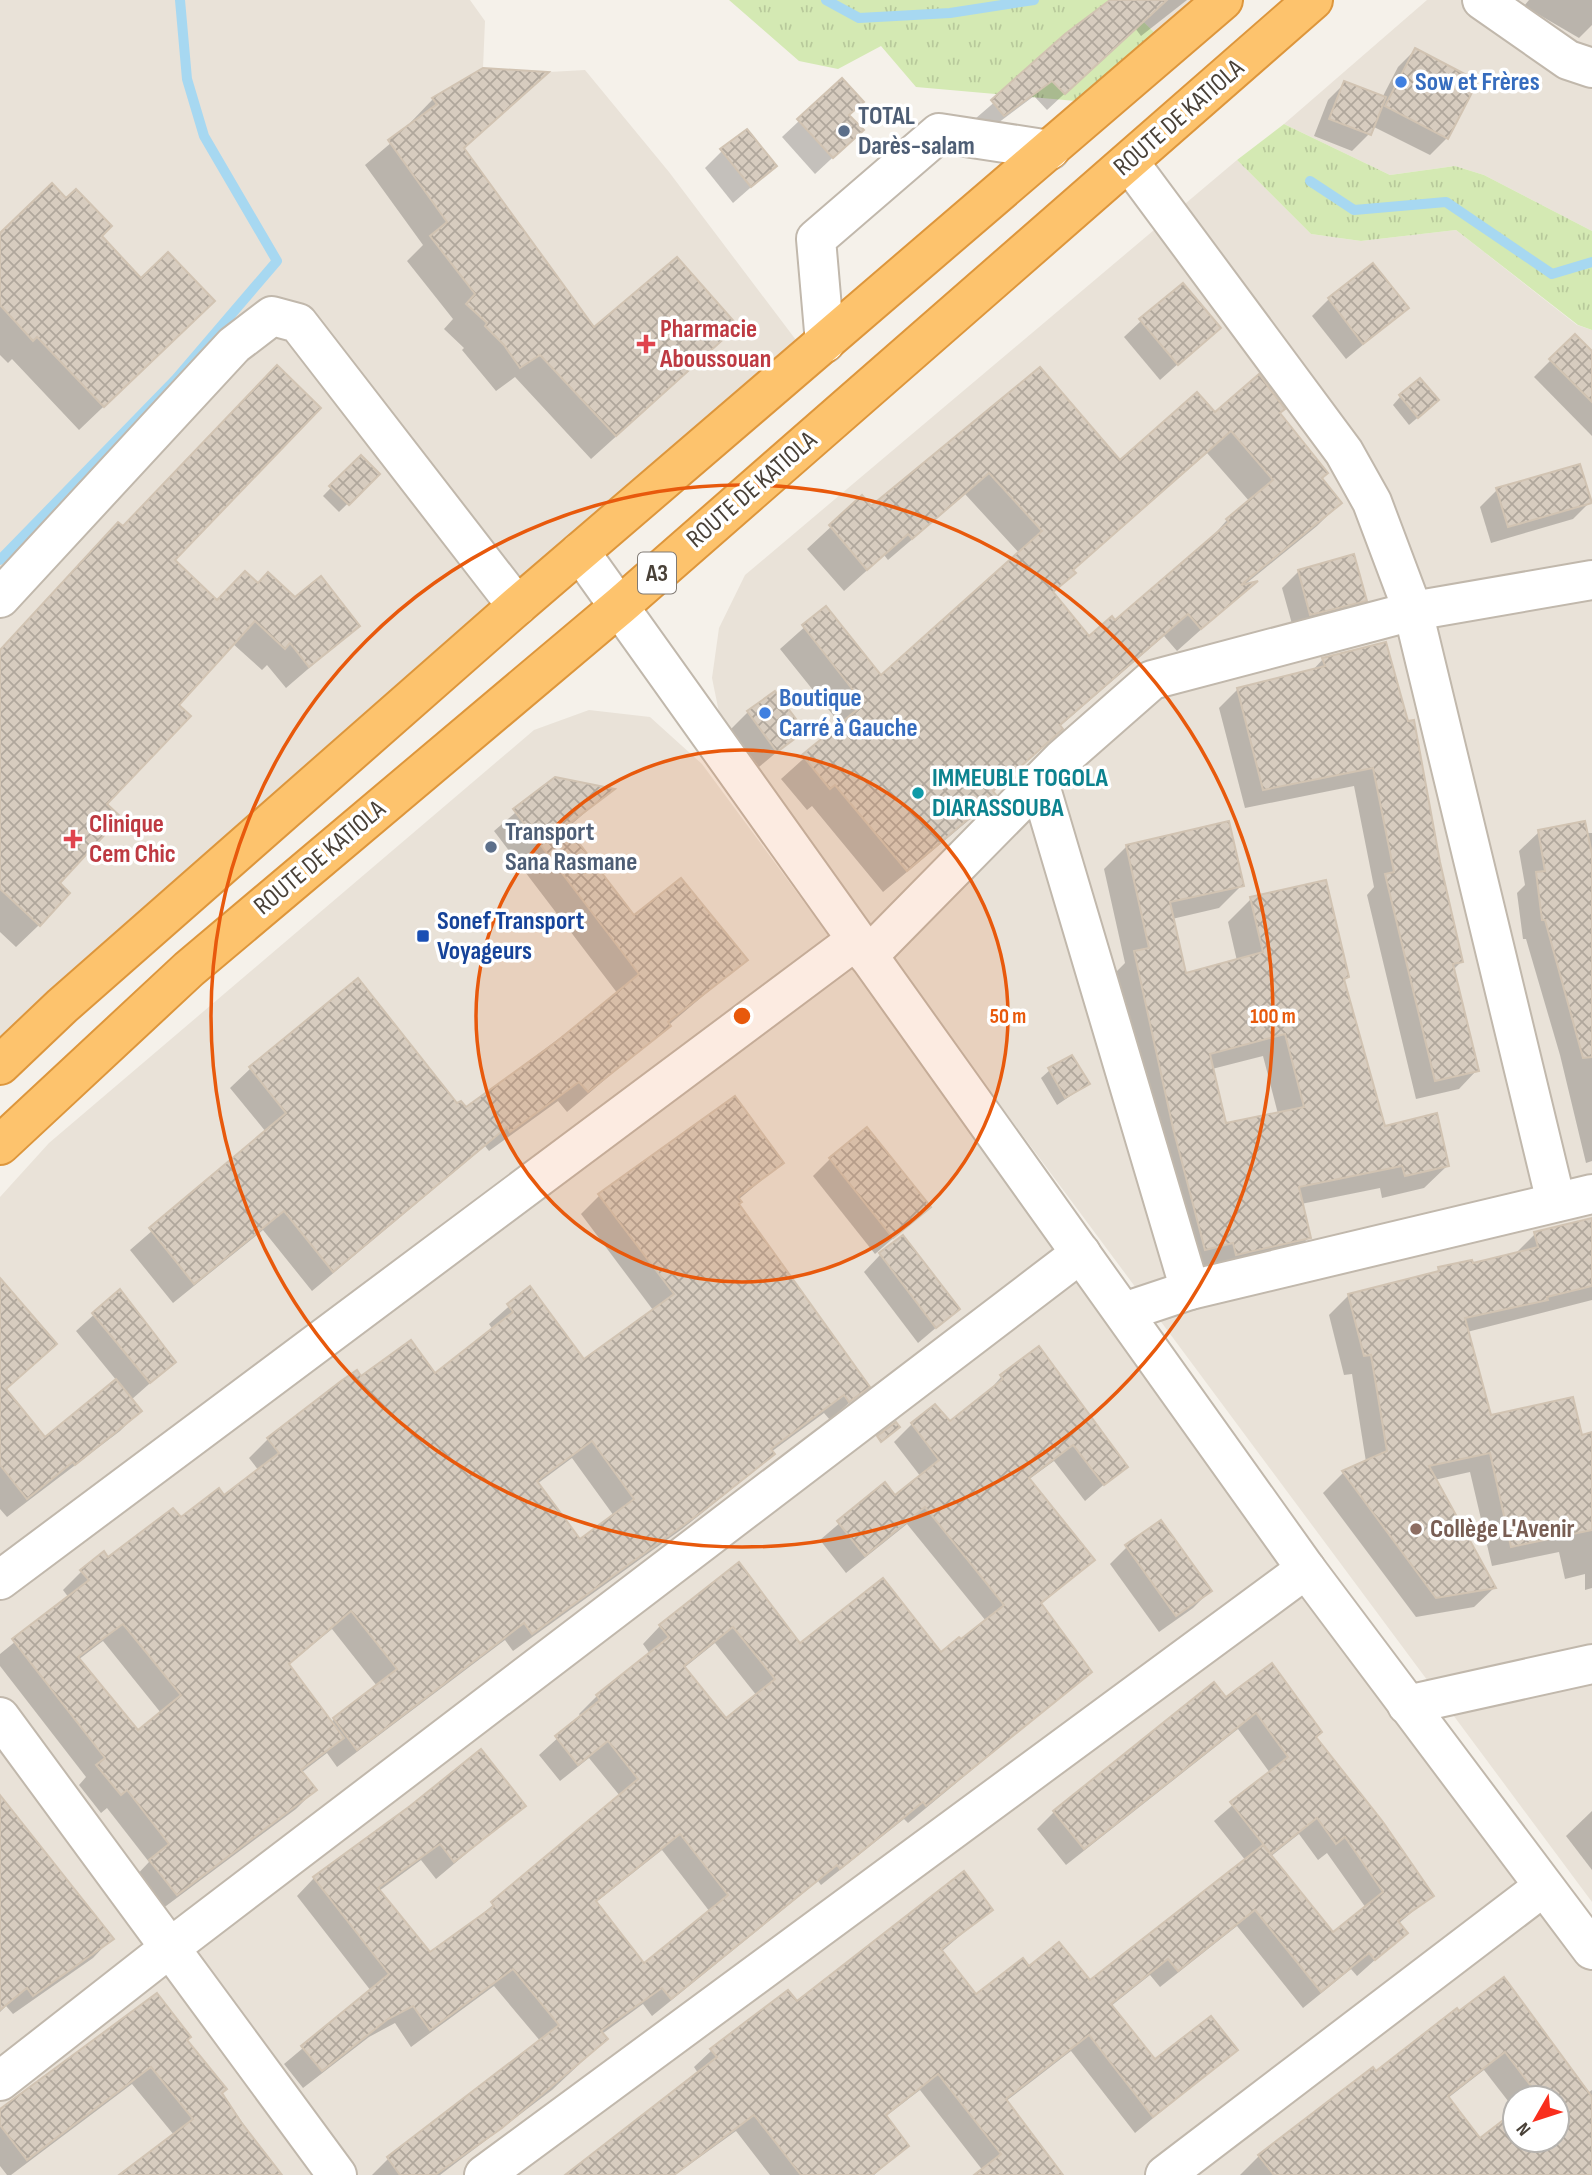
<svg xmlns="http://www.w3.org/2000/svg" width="1592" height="2175" font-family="'Sofia Sans Condensed',sans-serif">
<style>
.residential{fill:#e9e2d8;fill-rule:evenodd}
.grass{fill:url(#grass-tufts)}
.shadow{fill:#0003;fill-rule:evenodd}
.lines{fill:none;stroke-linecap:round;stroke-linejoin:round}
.stream{stroke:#a7d8f1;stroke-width:10}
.building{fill:url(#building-cross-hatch);stroke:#d1c3b2;stroke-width:2;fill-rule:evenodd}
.minor-casing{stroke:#c1b8ac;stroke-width:42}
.highway-casing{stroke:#dd963c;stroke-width:42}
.minor{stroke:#fff;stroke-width:38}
.highway{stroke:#fdc36d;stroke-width:38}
.ring{fill:none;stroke:#e8590c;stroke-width:3.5}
.shop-dot{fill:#3f7fe0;stroke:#fff;stroke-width:2.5}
.service-dot{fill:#5c6f8a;stroke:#fff;stroke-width:2.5}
.health-dot{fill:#e0444e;stroke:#fff;stroke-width:2.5}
.culture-dot{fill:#0f9aa8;stroke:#fff;stroke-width:2.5}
.transit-dot{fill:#1a4fb4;stroke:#fff;stroke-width:2.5}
.education-dot{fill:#8d6e63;stroke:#fff;stroke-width:2.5}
.labels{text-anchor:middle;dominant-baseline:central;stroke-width:7;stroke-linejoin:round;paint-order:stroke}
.shield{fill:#fff;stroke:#807a74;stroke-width:2}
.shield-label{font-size:24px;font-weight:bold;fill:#494138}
.shop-label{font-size:26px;font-weight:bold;fill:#366cbe;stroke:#fff;text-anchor:start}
.service-label{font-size:26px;font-weight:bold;fill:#4e5e75;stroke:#fff;text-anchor:start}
.street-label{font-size:26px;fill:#494138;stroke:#fff}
.health-label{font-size:26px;font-weight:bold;fill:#be3a42;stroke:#fff;text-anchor:start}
.culture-label{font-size:26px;font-weight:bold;fill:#0d838f;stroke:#fff;text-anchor:start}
.transit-label{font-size:26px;font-weight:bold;fill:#164399;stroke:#fff;text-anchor:start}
.education-label{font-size:26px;font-weight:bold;fill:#785e54;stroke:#fff;text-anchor:start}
.centre{fill:#e8590c;stroke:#fff;stroke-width:3.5}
.ring-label{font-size:21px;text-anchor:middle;font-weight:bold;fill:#e8590c;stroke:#fff;stroke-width:7;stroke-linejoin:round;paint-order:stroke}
</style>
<defs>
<pattern id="grass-tufts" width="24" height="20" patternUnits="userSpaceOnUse" patternTransform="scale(1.75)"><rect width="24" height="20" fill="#d4e9b3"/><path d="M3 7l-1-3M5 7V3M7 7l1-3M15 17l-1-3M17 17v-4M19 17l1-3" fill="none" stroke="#b8c99b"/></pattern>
<pattern id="building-cross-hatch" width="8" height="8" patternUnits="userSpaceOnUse" patternTransform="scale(1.75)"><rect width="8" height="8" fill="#d7ccbf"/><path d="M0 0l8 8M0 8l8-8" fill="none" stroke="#b0a79c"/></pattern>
</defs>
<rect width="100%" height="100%" fill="#f5f1ea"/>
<g class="residential">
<polygon points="0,0 470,0 485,21 483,68 549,72 585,70 669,172 799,344 399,687 0,1038"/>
<polygon points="1121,0 1194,0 1155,33"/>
<polygon points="1427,0 1592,0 1592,231 1484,175 1455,166 1390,175 1284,124"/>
<polygon points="1237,160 1311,234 1361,241 1456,230 1577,325 1592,330 1592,1902 723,732 712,678 719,628 745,575"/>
<path d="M 589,710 L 650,717 L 702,764 L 1592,1968 L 1592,2175 L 0,2175 L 0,1197 L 49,1143 L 534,730 ZM 1515,2098 L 1557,2098 L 1557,2140 L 1515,2140 Z"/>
</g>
<g class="grass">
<polygon points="729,0 1121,0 1155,33 1076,101 916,87 881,46 838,69 799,61"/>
<polygon points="1284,124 1390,175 1455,166 1484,175 1592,231 1592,330 1578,325 1456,230 1361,241 1311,234 1237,160"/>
</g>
<g class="shadow">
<polygon points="1112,0 1187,0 1141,36 1135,28 1047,110 1034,96 986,132 975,119"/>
<polygon points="1529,0 1592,0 1592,25 1579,38 1524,6"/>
<polygon points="1415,50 1447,138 1430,155 1372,126 1369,134 1352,151 1314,136 1328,100 1345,83 1382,98 1398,67"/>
<polygon points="484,70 462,149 593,329 712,350 591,459 515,377 496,391 462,350 464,348 444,329 453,319 407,261 423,245 365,165 412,125 410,123 433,99"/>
<polygon points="847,116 844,147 815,174 782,137 799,121"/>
<polygon points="722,151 775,166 733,203 705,168"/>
<polygon points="66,201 141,280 190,324 79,430 12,359 8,363 0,355 0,235"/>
<polygon points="1329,299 1407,308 1346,359 1312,316"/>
<polygon points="1141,321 1218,328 1160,380 1124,337"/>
<polygon points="1575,336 1592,354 1592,436 1534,377"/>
<path d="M 1040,369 L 1120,463 L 1215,415 L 1278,413 L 1340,503 L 1317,526 L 1242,587 L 1252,584 L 1177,651 L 1164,636 L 1059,727 L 1061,729 L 992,793 L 994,795 L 969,820 L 883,892 L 812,806 L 807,810 L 781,779 L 841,725 L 780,649 L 826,608 L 881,678 L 1020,554 L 965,494 L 888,560 L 884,555 L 844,591 L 807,549 L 862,498 L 871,508 ZM 1207,453 L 1250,502 L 1227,520 L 1206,544 L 1115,623 L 1088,638 L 1052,594 L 1072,571 Z"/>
<polygon points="1400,397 1429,408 1409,425 1393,405"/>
<polygon points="361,457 378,474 339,512 323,496"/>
<polygon points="1497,490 1590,502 1573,519 1491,543 1480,507"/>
<polygon points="172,561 217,602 258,585 358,626 286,688 267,665 262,670 232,643 176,705 104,804 58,883 39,925 16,947 0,932 0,651"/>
<polygon points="1299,571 1365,600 1348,617 1294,631 1282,588"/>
<polygon points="1323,659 1406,723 1461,962 1453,970 1477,1070 1459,1089 1416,1099 1367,895 1374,887 1354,786 1245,808 1219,708 1238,689 1312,671"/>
<polygon points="748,712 802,731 759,767 731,729"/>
<polygon points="555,779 611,790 566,829 634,918 745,960 567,1112 558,1101 489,1151 485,1146 312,1291 263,1230 173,1303 130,1250 266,1132 230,1088 251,1068 465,1109 618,994 494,831"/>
<polygon points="1539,832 1592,833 1592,1161 1586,1163 1560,1055 1526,939 1523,939 1517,893 1525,885 1519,851"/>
<path d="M 1127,846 L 1242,885 L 1219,908 L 1172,919 L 1185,975 L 1237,961 L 1228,922 L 1251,899 L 1348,977 L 1343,981 L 1384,1128 L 1447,1166 L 1424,1188 L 1382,1198 L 1380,1188 L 1301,1204 L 1309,1237 L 1287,1260 L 1214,1277 L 1210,1265 L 1182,1271 L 1112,976 L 1125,963 L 1104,869 ZM 1263,1056 L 1278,1114 L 1225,1125 L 1212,1069 Z"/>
<polygon points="1050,1070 1088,1084 1057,1105 1041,1078"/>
<polygon points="830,1159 929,1207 875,1254 813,1176"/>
<path d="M 782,1163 L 738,1200 L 737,1205 L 868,1386 L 830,1420 L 824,1413 L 771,1452 L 753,1472 L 682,1529 L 513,1651 L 505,1640 L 337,1767 L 327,1753 L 301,1773 L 315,1790 L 296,1809 L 158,1912 L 132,1880 L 149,1862 L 107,1808 L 101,1813 L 79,1785 L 86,1777 L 0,1666 L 0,1654 L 69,1598 L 63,1590 L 82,1571 L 224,1498 L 259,1471 L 249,1458 L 268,1439 L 361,1379 L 435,1376 L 493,1330 L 489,1324 L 530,1288 L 583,1361 L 653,1310 L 581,1214 L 600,1195 ZM 572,1458 L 614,1516 L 579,1542 L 537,1484 ZM 332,1629 L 377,1686 L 331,1722 L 288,1665 ZM 103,1641 L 161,1713 L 138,1732 L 78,1660 Z"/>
<polygon points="1592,1219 1592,1300 1467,1332 1490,1417 1580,1437 1592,1434 1592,1588 1585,1590 1585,1574 1565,1579 1559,1552 1492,1566 1470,1472 1434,1480 1494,1588 1474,1607 1416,1617 1323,1493 1343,1473 1366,1462 1352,1374 1344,1375 1329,1315 1349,1295 1433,1275 1439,1269 1472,1265 1514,1255 1535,1234"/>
<polygon points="880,1255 958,1309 918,1343 864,1272"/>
<polygon points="120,1291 174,1362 131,1400 140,1411 120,1431 7,1517 0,1509 0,1336 4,1390 44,1439 117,1381 76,1331"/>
<path d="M 1039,1348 L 1125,1466 L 1085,1501 L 1054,1461 L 1028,1480 L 1093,1560 L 1040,1605 L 1090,1672 L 908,1823 L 904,1819 L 821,1885 L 818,1881 L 652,2016 L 643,2004 L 602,2034 L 606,2039 L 552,2090 L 440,2175 L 372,2175 L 389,2158 L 541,2042 L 494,1986 L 411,2047 L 395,2023 L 369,2037 L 303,2088 L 284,2064 L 371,1991 L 297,1896 L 314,1878 L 523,1806 L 436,1879 L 421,1860 L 379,1891 L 430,1954 L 474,1921 L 620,1796 L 589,1758 L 560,1781 L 539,1755 L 581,1717 L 579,1714 L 597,1696 L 650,1654 L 643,1644 L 660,1626 L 738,1564 L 800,1646 L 941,1654 L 986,1621 L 907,1524 L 846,1573 L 820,1540 L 884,1485 L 895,1498 L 921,1477 L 894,1442 L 912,1424 L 935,1406 L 949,1424 L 985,1396 L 1001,1377 ZM 715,1643 L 757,1696 L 725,1721 L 684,1668 ZM 662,1850 L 710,1912 L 644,1965 L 595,1903 Z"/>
<polygon points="1127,1547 1210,1591 1193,1608 1159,1632 1110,1564"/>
<path d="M 1226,1699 L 1315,1737 L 1432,1895 L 1398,1924 L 1405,1933 L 1357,1976 L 1351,1969 L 1303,2008 L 1237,1926 L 1160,1987 L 1150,1975 L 1111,2006 L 1155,2062 L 1236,2050 L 1135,2133 L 1071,2051 L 1005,2102 L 1061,2175 L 980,2175 L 984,2172 L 920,2090 L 885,2117 L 907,2146 L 874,2175 L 770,2175 L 736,2131 L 675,2175 L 568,2175 L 698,2073 L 694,2067 L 712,2050 L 796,2003 L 991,1909 L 941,1952 L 975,1997 L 1029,1969 L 1090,1983 L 1246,1861 L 1214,1821 L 1270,1773 L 1238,1729 L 1066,1865 L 1037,1829 L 1054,1812 ZM 1299,1834 L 1318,1860 L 1327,1853 L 1366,1908 L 1333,1935 L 1270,1857 Z"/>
<polygon points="0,1796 112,1938 93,1958 13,2014 6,2006 0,2012"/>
<polygon points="1592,1811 1592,1870 1566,1836"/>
<path d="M 1504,1980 L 1589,2092 L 1592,2090 L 1592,2175 L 1240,2175 L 1259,2156 ZM 1484,2070 L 1515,2110 L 1515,2098 L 1557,2098 L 1557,2140 L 1515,2140 L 1515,2113 L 1480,2140 L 1448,2098 Z"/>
<polygon points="185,2040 279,2175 121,2175 174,2135 132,2084 11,2175 7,2175 0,2166 0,2111"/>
</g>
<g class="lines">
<g class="stream">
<polyline points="826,0 859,18 950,13 1034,0"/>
<polyline points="1310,181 1354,210 1446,202 1552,274 1592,262"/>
<polyline points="0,560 176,379 277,261 204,136 187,79 180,0"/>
</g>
</g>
<g class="building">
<polygon points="1110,0 1167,0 1065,94 1052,81 1004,116 991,100 1065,34"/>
<polygon points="1415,48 1478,81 1448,139 1385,106"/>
<polygon points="483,68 549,72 464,148 594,327 677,257 738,326 616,436 540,355 520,368 504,345 485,326 487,323 466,304 475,294 430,236 447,222 388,140 437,104 432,98"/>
<polygon points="842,78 864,102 849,115 864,130 833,158 797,119"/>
<polygon points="1344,81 1386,97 1371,135 1329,119"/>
<polygon points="747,129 777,166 751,187 720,149"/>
<polygon points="52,183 66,198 76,189 112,226 102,236 141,278 168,252 215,301 104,407 37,337 33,341 0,305 0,233"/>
<polygon points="1373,263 1409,308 1363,344 1328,298"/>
<polygon points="1183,283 1221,328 1178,365 1139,319"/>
<polygon points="1575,334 1592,351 1592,402 1549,359"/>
<polygon points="277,365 321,408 175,560 217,600 245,571 258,583 268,572 295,597 321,576 360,626 309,667 290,643 285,649 255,621 179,705 191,716 107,804 121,817 60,883 70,893 40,926 0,889 0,650 118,522 123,526"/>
<path d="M 1040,367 L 1120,460 L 1197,392 L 1215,412 L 1259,374 L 1285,409 L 1280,413 L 1328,473 L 1322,478 L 1342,503 L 1241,585 L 1258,581 L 1201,629 L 1188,614 L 1060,725 L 1063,729 L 993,791 L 996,795 L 994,797 L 907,871 L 835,785 L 830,789 L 802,755 L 864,704 L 802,625 L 826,606 L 881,675 L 1042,531 L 989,473 L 912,539 L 908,534 L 867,570 L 829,525 L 862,495 L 871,506 ZM 1231,431 L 1273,480 L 1226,519 L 1229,522 L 1115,620 L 1112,616 L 1089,636 L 1053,592 L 1076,573 L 1073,570 Z"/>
<polygon points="1420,378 1439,400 1418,418 1399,395"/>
<polygon points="361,455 380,474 349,505 329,486"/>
<polygon points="1580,464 1592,503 1508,527 1496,488"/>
<polygon points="1354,554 1367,601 1310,615 1298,570"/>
<polygon points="1386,642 1408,721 1414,720 1440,862 1463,962 1453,964 1479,1071 1435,1081 1385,874 1394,872 1373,768 1263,790 1237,688 1325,666 1322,658"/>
<polygon points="775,691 805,731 777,752 747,711"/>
<polygon points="555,777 615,789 566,826 634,915 681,878 748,960 668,1022 671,1026 588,1092 579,1082 510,1132 507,1127 333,1272 284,1211 194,1284 149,1228 286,1113 249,1067 358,978 457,1103 461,1101 466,1107 556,1042 639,974 513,809"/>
<path d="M 1229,821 L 1244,886 L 1170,902 L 1186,973 L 1263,952 L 1250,897 L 1326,880 L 1349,977 L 1344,979 L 1385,1126 L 1437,1113 L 1449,1166 L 1405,1176 L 1402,1166 L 1299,1187 L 1311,1238 L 1236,1255 L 1233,1243 L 1205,1250 L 1173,1128 L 1134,951 L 1149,948 L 1126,845 ZM 1285,1034 L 1304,1107 L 1226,1123 L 1210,1054 Z"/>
<polygon points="1585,821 1592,854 1592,1057 1583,1058 1545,920 1542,920 1536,872 1545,871 1538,830"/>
<polygon points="1072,1055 1090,1084 1065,1098 1048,1068"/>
<path d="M 735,1096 L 784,1163 L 738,1197 L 742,1202 L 739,1204 L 870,1387 L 849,1402 L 844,1395 L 771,1449 L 775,1454 L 703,1511 L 532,1634 L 524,1623 L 357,1750 L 333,1718 L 397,1669 L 351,1611 L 289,1664 L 344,1738 L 301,1770 L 317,1790 L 177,1895 L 149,1860 L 169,1844 L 127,1790 L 121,1795 L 96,1765 L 105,1758 L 12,1639 L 89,1580 L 80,1570 L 104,1551 L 108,1557 L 173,1508 L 181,1517 L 219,1488 L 224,1495 L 279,1453 L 267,1438 L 341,1381 L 357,1370 L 361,1376 L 411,1340 L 435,1373 L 513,1312 L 507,1304 L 530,1286 L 584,1359 L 674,1294 L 598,1194 ZM 592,1441 L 634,1499 L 580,1539 L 537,1481 ZM 123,1624 L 181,1695 L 138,1730 L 78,1657 Z"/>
<polygon points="867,1127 931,1207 893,1238 829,1158"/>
<polygon points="1592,1218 1592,1286 1547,1297 1548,1300 1465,1318 1491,1415 1573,1397 1582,1435 1592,1432 1592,1530 1511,1547 1490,1453 1429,1466 1496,1588 1436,1598 1342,1471 1387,1451 1371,1355 1364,1356 1348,1294 1439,1271 1438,1267 1472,1260 1473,1263 1538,1247 1534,1232"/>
<polygon points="903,1235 960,1309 936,1328 879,1253"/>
<polygon points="0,1278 57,1344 6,1389 45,1437 116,1379 142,1411 75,1465 73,1462 27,1499 0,1465"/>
<polygon points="120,1289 176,1362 150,1383 92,1313"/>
<path d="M 1039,1346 L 1128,1467 L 1104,1485 L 1073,1445 L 1029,1478 L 1095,1560 L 1041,1603 L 1092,1672 L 926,1806 L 923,1802 L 840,1869 L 837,1865 L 671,1999 L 662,1988 L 601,2031 L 608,2039 L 502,2128 L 435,2175 L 400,2175 L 387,2157 L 559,2025 L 513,1969 L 430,2030 L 413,2006 L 388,2019 L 322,2071 L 301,2046 L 389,1974 L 313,1877 L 410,1806 L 481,1749 L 526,1806 L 454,1862 L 440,1844 L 378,1888 L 430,1952 L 494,1906 L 491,1902 L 638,1779 L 608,1741 L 578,1765 L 555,1736 L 600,1700 L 596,1695 L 669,1637 L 659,1625 L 739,1562 L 800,1643 L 883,1578 L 941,1652 L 959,1637 L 961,1639 L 1004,1605 L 925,1507 L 865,1556 L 837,1521 L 885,1482 L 895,1495 L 939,1460 L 911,1423 L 935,1404 L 950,1421 L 1003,1379 L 1000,1375 ZM 733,1627 L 775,1679 L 726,1718 L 684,1666 ZM 680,1834 L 728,1895 L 644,1963 L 596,1901 Z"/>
<polygon points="896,1422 900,1427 881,1442 877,1436"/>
<polygon points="1161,1520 1212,1591 1176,1616 1125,1545"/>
<polygon points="1272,1663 1322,1732 1316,1737 1383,1822 1434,1896 1398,1921 1408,1933 1375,1960 1369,1953 1321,1992 1255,1910 1178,1971 1168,1959 1111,2004 1155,2059 1211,2016 1238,2050 1153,2117 1089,2035 1006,2099 1063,2175 974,2175 1001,2154 938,2074 886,2115 909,2146 872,2175 801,2175 754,2115 674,2175 565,2175 717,2057 710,2049 744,2023 788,1990 797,2001 964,1871 993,1910 941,1949 976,1994 1023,1958 1029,1966 1059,1942 1090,1980 1263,1845 1333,1932 1383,1892 1345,1837 1336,1844 1317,1818 1271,1854 1230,1802 1288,1757 1256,1713 1084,1849 1053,1811 1214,1682 1226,1697"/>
<polygon points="0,1795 114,1939 33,1996 27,1988 0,2010"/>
<path d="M 1504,1977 L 1592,2097 L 1592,2175 L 1274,2175 L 1258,2155 L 1373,2067 L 1376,2071 L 1457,2008 L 1459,2011 ZM 1505,2052 L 1537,2094 L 1532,2098 L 1557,2098 L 1557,2140 L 1515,2140 L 1515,2111 L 1480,2138 L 1448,2096 Z"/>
<polygon points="157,1993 191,2037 187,2040 227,2089 222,2093 241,2122 282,2175 119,2175 193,2119 151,2067 27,2160 0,2125 0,2109"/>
</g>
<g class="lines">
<defs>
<g id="minor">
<polyline points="1482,0 1568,60 1592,68"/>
<polyline points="1129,162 1344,452 1372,502 1413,611 1556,1202"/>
<polyline points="825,343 816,239 939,133 1050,150"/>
<polyline points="580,552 1306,1569 1592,1950"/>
<polyline points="0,598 234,345 272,316 298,323 517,606"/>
<polyline points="1039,782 1190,1290"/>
<polyline points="868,956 1062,759 1152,680 1413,611 1592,580"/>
<polyline points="1124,1312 1190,1290 1592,1194"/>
<polyline points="0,1580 855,941"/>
<polyline points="1407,1705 1592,1664"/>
<polyline points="0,1717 337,2175"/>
<polyline points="0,2081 171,1947 1081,1253"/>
<polyline points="484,2175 1306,1569"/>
<polyline points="1165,2175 1543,1887"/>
</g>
<g id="highway">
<polyline points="0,1065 62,1006 517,606 1223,0"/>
<polyline points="0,1145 189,969 621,605 1313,0"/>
</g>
</defs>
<use href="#minor" class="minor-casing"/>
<use href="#highway" class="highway-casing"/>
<use href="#minor" class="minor"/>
<use href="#highway" class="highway"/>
</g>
<circle cx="742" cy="1016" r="266" fill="#e8590c" fill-opacity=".12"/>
<g class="ring">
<circle cx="742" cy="1016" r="266"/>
<circle cx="742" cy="1016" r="531"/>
</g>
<g class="shop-dot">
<circle cx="1401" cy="82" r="7"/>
<circle cx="765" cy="713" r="7"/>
</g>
<g class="service-dot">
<circle cx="844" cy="131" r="7"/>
<circle cx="491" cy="847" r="7"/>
</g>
<g class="health-dot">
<path d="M642.5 333.5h7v7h7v7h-7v7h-7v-7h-7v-7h7z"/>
<path d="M69.5 828.5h7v7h7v7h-7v7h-7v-7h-7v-7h7z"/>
</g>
<circle class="culture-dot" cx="918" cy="793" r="7"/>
<rect class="transit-dot" x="416" y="929" width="14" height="14" rx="3.5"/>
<circle class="education-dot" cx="1416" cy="1529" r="7"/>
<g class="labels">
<rect class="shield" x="638" y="552.5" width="38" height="41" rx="5"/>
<g class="shield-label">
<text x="657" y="573">A3</text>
</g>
<g class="shop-label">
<text x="1415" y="82">Sow et Frères</text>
<text x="779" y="698">Boutique<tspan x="779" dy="30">Carré à Gauche</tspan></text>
</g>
<g class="service-label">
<text x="858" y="116">TOTAL<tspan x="858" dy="30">Darès-salam</tspan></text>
<text x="505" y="832">Transport<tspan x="505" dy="30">Sana Rasmane</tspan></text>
</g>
<g class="street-label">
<text transform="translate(1179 118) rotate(-41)">ROUTE DE KATIOLA</text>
<text transform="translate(752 490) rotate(-41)">ROUTE DE KATIOLA</text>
<text transform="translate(320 858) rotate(-40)">ROUTE DE KATIOLA</text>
</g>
<g class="health-label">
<text x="660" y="329">Pharmacie<tspan x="660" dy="30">Aboussouan</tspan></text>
<text x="89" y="824">Clinique<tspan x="89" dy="30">Cem Chic</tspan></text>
</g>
<g class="culture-label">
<text x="932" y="778">IMMEUBLE TOGOLA<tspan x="932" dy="30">DIARASSOUBA</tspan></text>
</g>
<g class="transit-label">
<text x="437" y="921">Sonef Transport<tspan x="437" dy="30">Voyageurs</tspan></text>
</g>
<g class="education-label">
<text x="1430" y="1529">Collège L'Avenir</text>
</g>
</g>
<circle cx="742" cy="1016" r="10" class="centre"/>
<g class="ring-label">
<text x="1008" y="1023">50 m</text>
<text x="1273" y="1023">100 m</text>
</g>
<g transform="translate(1536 2119) rotate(231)"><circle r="33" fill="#ffffff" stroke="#b6b3af" stroke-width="2"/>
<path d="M0-5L12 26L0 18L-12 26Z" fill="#f92e1d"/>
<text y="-10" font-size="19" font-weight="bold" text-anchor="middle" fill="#494138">N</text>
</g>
</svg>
